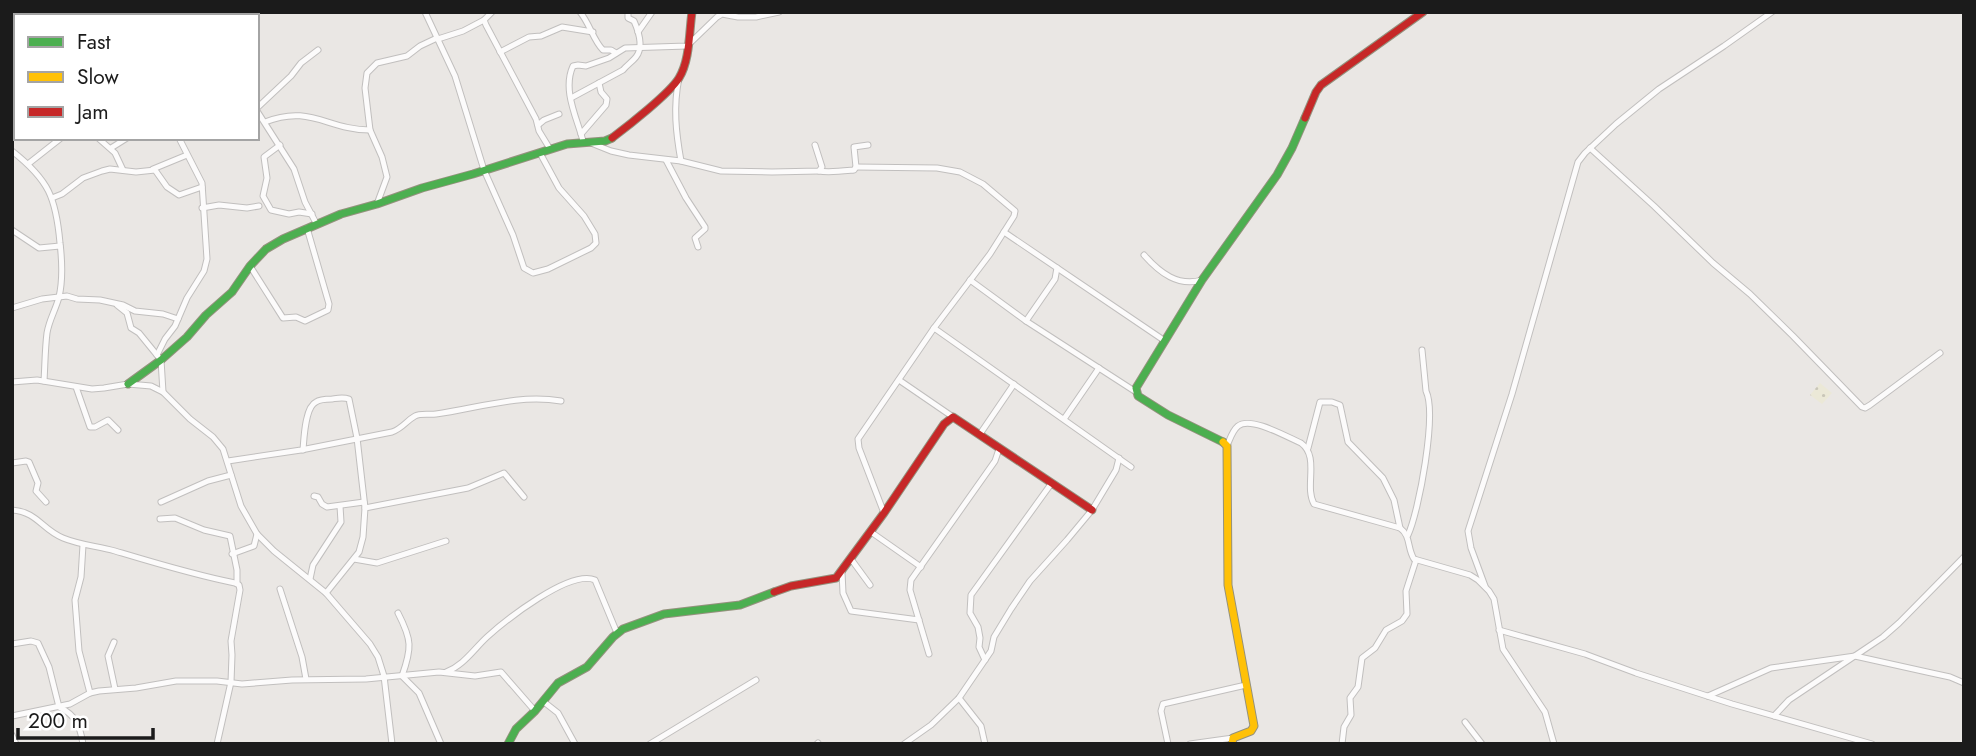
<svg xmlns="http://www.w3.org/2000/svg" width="1976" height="756" font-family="Jost,sans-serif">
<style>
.farmland{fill:url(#farmland-dots)}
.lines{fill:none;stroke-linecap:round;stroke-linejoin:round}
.street-casing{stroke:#c1bfbe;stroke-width:7}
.fast-casing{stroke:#94917d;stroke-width:9}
.slow-casing{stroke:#94917d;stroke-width:9}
.jam-casing{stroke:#94917d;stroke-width:9}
.street{stroke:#fcfbfb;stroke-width:5}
.fast{stroke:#4caf50;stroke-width:7}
.slow{stroke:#ffc107;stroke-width:7}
.jam{stroke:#c62828;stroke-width:7}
</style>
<defs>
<pattern id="farmland-dots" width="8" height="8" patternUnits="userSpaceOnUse" patternTransform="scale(1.75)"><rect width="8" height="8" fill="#ebe8d7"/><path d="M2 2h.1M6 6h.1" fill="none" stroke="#c9c6b8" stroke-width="1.8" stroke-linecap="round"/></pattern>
</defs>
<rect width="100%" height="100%" fill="#eae7e4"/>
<polygon class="farmland" points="1820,383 1832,393 1822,404 1810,395"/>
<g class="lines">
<defs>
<g id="street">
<polyline points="85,12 87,16"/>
<polyline points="186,12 187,16"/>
<polyline points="425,12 455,76 484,170 513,235 524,268 533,273 548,269 591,248 596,243 595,234 584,216 559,188 540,153"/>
<polyline points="492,12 484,20 486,25 536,119 539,131 550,149"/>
<path d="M 580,12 C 590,24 593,40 603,50 L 611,50 L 616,53"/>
<polyline points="139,16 147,12"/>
<polyline points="638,32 652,12"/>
<polyline points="438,39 463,31 484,20"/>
<polyline points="500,52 529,37 541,36 562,27 593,32"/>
<polyline points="12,74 16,72"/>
<path d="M 679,78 C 673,107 676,133 681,161"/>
<path d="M 571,98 L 623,70 C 627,65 632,62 636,57 C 644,47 638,30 634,21 L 628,18 L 628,12"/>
<polyline points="257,108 291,76 301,63 318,50"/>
<polyline points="257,111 294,169 305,202 316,223"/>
<path d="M 265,122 C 310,104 328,130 370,130"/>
<polyline points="538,125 544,120 559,114"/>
<polyline points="581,134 606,105 607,99 601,92 599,83"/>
<polyline points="98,138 115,153 123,170"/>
<path d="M 583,141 C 577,118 562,90 573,66 L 578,65 L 586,66 L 609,58 L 625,48 L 687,46 L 717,17 L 722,14 L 738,17 L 756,17 L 779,12"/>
<polyline points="591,143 611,151 629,155 681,161 721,171 772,172 819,171 822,167 815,145"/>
<polyline points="280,145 264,157 267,178 263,196 271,210 289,214 299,212 312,214"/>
<polyline points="111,148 127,138"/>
<polyline points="1590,148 1654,206 1713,263 1750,294 1793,336 1862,407 1865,408 1870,405 1940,353"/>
<path d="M 12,151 C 49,180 56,198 60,243 C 62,260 63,280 59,297 C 56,309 49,320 47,333 C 45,349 45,365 44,381"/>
<polyline points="666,160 686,198 705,227 705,229 695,238 698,247"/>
<polyline points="28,164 61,138"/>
<polyline points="856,167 937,168 960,172 983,184 1015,211 1014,216 990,254 934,328 858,439 859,448 884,513"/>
<polyline points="153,169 187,155"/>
<path d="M 819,171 C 828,173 844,171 854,170 L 856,167 L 854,147 L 868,145"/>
<polyline points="52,198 62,194 83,178 102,171 110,169 136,172 155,170 167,187 179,195 202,187"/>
<polyline points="377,204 387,177 382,157 370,130 365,88 367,73 377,63 407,56 420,46 437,38"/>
<polyline points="202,208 219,205 247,208 259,206"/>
<polyline points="12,230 39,248 60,246"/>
<polyline points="1004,232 1165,341"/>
<path d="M 1144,255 C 1160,273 1178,287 1202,280"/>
<polyline points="250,266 283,318 296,317 305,321 328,310 329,304 307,228"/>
<polyline points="970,280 1026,321 1136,392"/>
<polyline points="117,305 127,313 131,328 139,333 161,360 163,392"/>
<polyline points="12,308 42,299 67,296 77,299 100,300 123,305 135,311 163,314 178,319"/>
<polyline points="1026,321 1055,279 1057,268"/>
<polyline points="934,328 1131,467"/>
<polyline points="157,355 165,339 175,326 187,298 204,271 207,259 202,183 179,138"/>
<polyline points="899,380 953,417"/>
<polyline points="12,382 37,380 92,389 104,388 128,384 151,386 163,392 190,419 213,437 223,449 241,506 257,534 274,551 326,593 370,644 378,657 384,676 392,744"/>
<polyline points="76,387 90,427 95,427 108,420 118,430"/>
<polyline points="1064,419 1099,368"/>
<polyline points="980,434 1014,384"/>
<path d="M 1227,446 C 1230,439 1232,431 1238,426 C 1251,416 1287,437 1301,443 C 1320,457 1304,486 1314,504 L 1400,528 C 1411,536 1407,548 1414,559 L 1470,575 L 1478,580 L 1489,591 L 1494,599 L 1503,649 L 1545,712 L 1554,744"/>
<polyline points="1308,448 1320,402 1332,402 1340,405 1348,442 1383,478 1394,500 1400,528"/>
<path d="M 303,450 C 304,438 305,407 316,402 C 320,399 327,399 332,399 C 339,398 343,397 349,399 L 357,438 L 365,508"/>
<path d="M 228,461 L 301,450 L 392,432 C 403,428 406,421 415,416 C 420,413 430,415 436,414 C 478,408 518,394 561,401"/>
<polyline points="12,463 26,461 29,462 38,483 36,491 46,502"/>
<polyline points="314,496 318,497 322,504 327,507 364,502"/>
<polyline points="161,502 208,481 231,475"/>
<path d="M 12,510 C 38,512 41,529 63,538 C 80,545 97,546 115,551 C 155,563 194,575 235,583 L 239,585 L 240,590 L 231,641 L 232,655 L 231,682 L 217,744"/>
<polyline points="160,519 175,518 204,530 230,536 237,570 237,583"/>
<polyline points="871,532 921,567"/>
<path d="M 1408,535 C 1419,511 1437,414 1426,391 L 1422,350"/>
<polyline points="83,545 81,577 75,600 79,651 90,693"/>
<polyline points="232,554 254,546 257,534"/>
<polyline points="354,559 377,563 446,541"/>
<polyline points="851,559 870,585"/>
<polyline points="842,572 843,593 851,611 919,620"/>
<polyline points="310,579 313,565 341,522 340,506"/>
<polyline points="1485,586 1471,548 1468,531 1512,394 1578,162 1585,153 1616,124 1659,89 1724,46 1772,12"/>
<polyline points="280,589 302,657 306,679"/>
<polyline points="326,593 359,552 363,537 365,508 468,488 504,473 524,497"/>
<path d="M 398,613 C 412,640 412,648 402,676 L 419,693 L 441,744"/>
<polyline points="1499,630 1585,654 1636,673 1732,704 1872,744"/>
<polyline points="114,642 108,656 115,689"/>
<path d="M 12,644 L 31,641 L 38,643 L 49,667 L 59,707 C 76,715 80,726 83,744"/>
<polyline points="929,654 910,590 911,580 995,461 999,449"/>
<polyline points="985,660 979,647 980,638 978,627 970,613 971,595 1051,484"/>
<path d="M 446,672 C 464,665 473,650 487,637 C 506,620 570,569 595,580 L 617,633"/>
<polyline points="1708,696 1771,668 1855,656 1927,672 1950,677 1964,683"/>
<polyline points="959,698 981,726 985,744"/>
<polyline points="544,702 558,713 575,744"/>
<polyline points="12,716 70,704 90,693 99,691 136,688 176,681 217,681 242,684 292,680 366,679 439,672 475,676 501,672 535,711"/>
<polyline points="1774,716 1789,700 1883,637 1899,623 1964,557"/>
<polyline points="1465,722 1482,744"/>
<polyline points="12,735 16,744"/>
<polyline points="650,744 756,680"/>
<polyline points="817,744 818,743"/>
<polyline points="904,744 931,725 959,698 991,651 994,637 1011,609 1030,581 1067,540 1092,510 1116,470 1119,458"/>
<polyline points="1168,744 1161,711 1163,704 1246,685"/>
<polyline points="1190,744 1233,738"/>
<polyline points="1342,744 1344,727 1351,715 1350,698 1358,687 1362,658 1375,648 1386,630 1402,621 1407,614 1406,591 1416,560"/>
</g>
<g id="fast">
<polyline points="128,384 161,360 187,337 206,315 232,292 250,266 266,249 283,239 341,214 377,204 422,188 473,174 567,144 605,141 612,138"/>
<polyline points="1223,442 1168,415 1138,396 1136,388 1202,280 1277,175 1292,148 1305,118"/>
<polyline points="508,744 516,729 535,711 558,683 587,667 613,637 623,629 664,614 740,605 774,592"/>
</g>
<polyline id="slow" points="1223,442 1227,446 1228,585 1254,726 1251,731 1233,738 1232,744"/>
<g id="jam">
<polyline points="1305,118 1316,92 1321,85 1423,12"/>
<path d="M 612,138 C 628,126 670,93 679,78 C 690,60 689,33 692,12"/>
<polyline points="774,592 791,586 836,578 884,513 944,424 953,417 1092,510"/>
</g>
</defs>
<use href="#street" class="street-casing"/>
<use href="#fast" class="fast-casing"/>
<use href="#slow" class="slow-casing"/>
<use href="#jam" class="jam-casing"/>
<use href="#street" class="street"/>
<use href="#fast" class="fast"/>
<use href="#slow" class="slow"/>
<use href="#jam" class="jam"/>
</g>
<rect width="1976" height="756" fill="none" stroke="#1b1b1b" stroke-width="28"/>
<rect x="14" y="14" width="245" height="126" fill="#ffffff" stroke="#a4a4a4" stroke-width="2"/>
<rect x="28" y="37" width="35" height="10" fill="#4caf50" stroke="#a4a4a4" stroke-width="2"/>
<text x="77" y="49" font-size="21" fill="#1b1b1b">Fast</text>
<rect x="28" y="72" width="35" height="10" fill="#ffc107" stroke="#a4a4a4" stroke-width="2"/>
<text x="77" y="84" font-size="21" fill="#1b1b1b">Slow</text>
<rect x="28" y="107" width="35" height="10" fill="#c62828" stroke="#a4a4a4" stroke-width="2"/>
<text x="77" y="119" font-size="21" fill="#1b1b1b">Jam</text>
<path d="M18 728v10h135v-10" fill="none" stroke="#1b1b1b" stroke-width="3.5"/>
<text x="28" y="728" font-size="21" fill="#1b1b1b" stroke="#ffffff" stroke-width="5" paint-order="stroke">200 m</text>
</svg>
